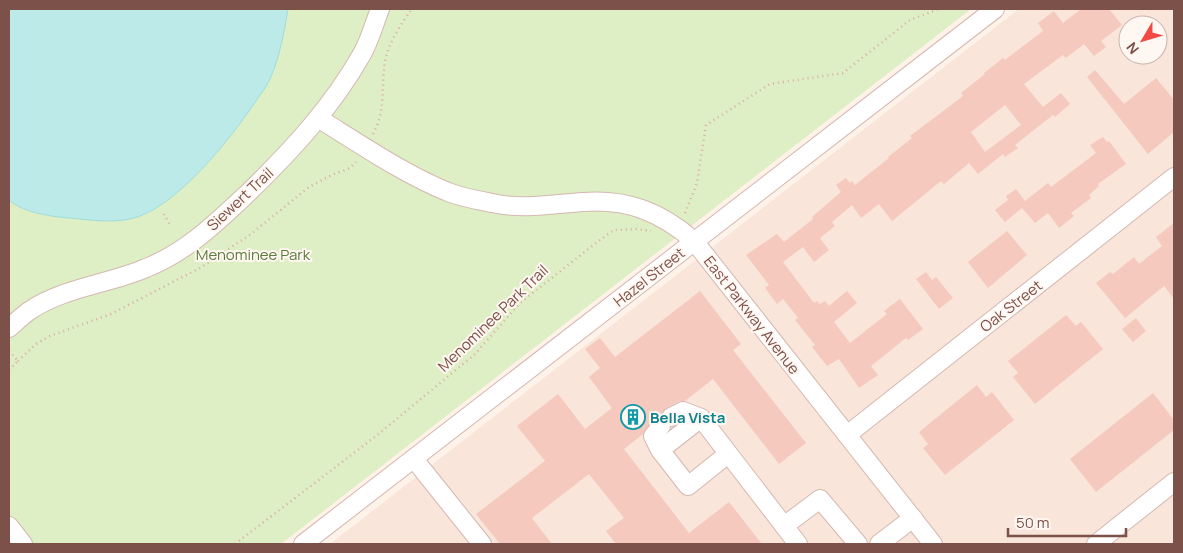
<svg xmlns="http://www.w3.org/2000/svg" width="1183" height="553" font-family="Manrope,sans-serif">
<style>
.residential{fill:#f9e5d9;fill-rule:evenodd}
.green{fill:#deeec5}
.water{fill:#bbeae8;stroke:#a0dddb}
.building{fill:#f6c9be;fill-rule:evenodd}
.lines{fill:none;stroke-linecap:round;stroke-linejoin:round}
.minor-casing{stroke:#d5b8b0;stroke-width:20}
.path{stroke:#dcaca0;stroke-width:2.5;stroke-dasharray:1 4;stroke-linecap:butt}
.minor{stroke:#fff;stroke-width:18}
.labels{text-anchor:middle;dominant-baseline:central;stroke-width:4;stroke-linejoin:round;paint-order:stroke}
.street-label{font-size:15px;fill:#7c5149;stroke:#fff7f1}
.park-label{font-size:15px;fill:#5c7c3d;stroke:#fff7f1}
.culture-label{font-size:15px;font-weight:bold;fill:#0d838f;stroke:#fff7f1;text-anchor:start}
</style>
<rect width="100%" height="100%" fill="#fef2e9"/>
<path class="residential" d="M 1019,9 L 1174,9 L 1174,544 L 330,544 ZM 1128,25 L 1158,25 L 1158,55 L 1128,55 Z"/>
<polygon class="green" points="9,9 971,9 281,544 9,544"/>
<path class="water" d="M 9,9 L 288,9 C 284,33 280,56 270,79 C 267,87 260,94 256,101 C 231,138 175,210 130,219 C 110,223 90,220 70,218 C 53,217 21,212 9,200 Z"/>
<g class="building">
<path d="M 1081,9 L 1109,9 L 1122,25 L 1101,41 L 1106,47 L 1094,56 L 1084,44 L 1066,58 L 1063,55 L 1024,84 L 1043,107 L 1061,93 L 1070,104 L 1055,117 L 1053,115 L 1015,145 L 1018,148 L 1005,157 L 1003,154 L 978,174 L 969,163 L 944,184 L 941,181 L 892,221 L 879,204 L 861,218 L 852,205 L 832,222 L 835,226 L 820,238 L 829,250 L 814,262 L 803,247 L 783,262 L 814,303 L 817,301 L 820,304 L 825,301 L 829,306 L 847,291 L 857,303 L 834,322 L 850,343 L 887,314 L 884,311 L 900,299 L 923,329 L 908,340 L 906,338 L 871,366 L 878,375 L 859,388 L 839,359 L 827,366 L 812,347 L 815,345 L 795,320 L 798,318 L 783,299 L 777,304 L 765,288 L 769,285 L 746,255 L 777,234 L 784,242 L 813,219 L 812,217 L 841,192 L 836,185 L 846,178 L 850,183 L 852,181 L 855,185 L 889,158 L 888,157 L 912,138 L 910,136 L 963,96 L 961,93 L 985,74 L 984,73 L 1003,58 L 1005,60 L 1043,31 L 1038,23 L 1054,11 L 1063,23 ZM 1005,105 L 1021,125 L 985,152 L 971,132 Z"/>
<polygon points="1095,70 1124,104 1156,78 1174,100 1174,132 1148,154 1087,77"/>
<polygon points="1103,137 1107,142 1109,141 1126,164 1098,184 1099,186 1089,195 1091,198 1071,213 1074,216 1059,228 1048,213 1035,223 1022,208 1005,222 995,210 1008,200 1006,196 1016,189 1025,201 1048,183 1051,187 1096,153 1090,145"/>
<polygon points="1174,223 1174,299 1164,286 1125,318 1096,283 1110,272 1113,274 1134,257 1139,264 1162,246 1156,237"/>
<polygon points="1007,231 1027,255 988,288 968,262"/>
<polygon points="926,272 932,280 936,277 953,298 939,309 916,279"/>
<polygon points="700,291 741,344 733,350 806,443 779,464 713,379 685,401 679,401 666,408 661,416 653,419 643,434 624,449 689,533 729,502 762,544 616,544 606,531 624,518 589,474 532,518 552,544 500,544 476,514 545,461 517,426 558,394 585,429 612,408 589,377 600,368 585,349 600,338 615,357"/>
<polygon points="1066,315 1076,326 1081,322 1103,349 1035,404 1013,377 1018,373 1008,361"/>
<polygon points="1136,318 1146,331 1133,342 1122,329"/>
<polygon points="977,385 986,397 992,392 1014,420 945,475 923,448 928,444 919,432"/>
<polygon points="1153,393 1174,420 1174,430 1096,492 1070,459"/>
</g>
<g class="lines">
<defs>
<g id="minor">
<path d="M 318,118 C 360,144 402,173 448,192 C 461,197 477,200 492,203 C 522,210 553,204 583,202 C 628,199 661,212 694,241 L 933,544"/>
<path d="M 9,328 C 15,323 22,316 29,311 C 62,288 109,284 146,268 C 187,252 218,221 249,192 C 292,150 332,107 362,54 C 370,40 374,24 380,9"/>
<polyline points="671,417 683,411 701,418"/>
<polyline points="847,435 1174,177"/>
<polyline points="660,450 653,436 661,426"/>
<polyline points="728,454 688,486 660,450 701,418 798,544"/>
<polyline points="414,459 482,544"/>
<polyline points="9,526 23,544"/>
<polyline points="784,526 820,499 858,544"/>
<polyline points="303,544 995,9"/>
<polyline points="879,544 913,518"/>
<polyline points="1096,544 1174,482"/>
</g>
</defs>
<use href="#minor" class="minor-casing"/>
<g class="path">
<path d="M 373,134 C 387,110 380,83 386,57 C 389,42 403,21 412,9"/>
<polyline points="685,213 697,183 706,125 770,84 843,73 910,20 939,9"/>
<polyline points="164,214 170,225"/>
<polyline points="9,351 18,361 9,370"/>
<polyline points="18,361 36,344 50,336 111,314 200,268 251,234 309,187 332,175 350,168 356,162"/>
<polyline points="235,544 376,436 474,355 520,303 601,239 614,230 636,229 651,231"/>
</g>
<use href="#minor" class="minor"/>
</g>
<defs>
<symbol id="building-ring" viewBox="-11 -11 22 22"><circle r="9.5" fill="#fff7f1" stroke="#0f9aa8" stroke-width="1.5"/><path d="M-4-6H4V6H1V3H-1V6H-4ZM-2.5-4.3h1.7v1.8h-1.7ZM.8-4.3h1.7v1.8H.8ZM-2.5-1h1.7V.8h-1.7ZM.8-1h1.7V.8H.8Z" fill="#0f9aa8"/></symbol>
</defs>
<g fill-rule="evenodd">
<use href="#building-ring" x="619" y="403" width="28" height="28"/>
</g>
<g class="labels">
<g class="street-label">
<text transform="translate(240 199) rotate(-43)">Siewert Trail</text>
<text transform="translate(649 277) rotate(-38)">Hazel Street</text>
<text transform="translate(1011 306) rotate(-38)">Oak Street</text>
<text transform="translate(752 315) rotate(52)">East Parkway Avenue</text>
<text transform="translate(493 318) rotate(-44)">Menominee Park Trail</text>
</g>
<g class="park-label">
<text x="253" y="254">Menominee Park</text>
</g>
<g class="culture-label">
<text x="650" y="417">Bella Vista</text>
</g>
</g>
<rect width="1183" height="553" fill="none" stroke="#7c5149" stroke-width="20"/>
<g transform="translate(1143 40) rotate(232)"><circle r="24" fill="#fff7f1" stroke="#cbb5ae"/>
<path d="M0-4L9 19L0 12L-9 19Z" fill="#f14a45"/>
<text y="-8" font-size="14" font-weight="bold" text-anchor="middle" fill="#7c5149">N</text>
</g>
<path d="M1008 528v8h118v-8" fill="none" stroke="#7c5149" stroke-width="2.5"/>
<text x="1016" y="528" font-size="15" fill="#7c5149" stroke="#fff7f1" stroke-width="4" paint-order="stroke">50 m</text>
</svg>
